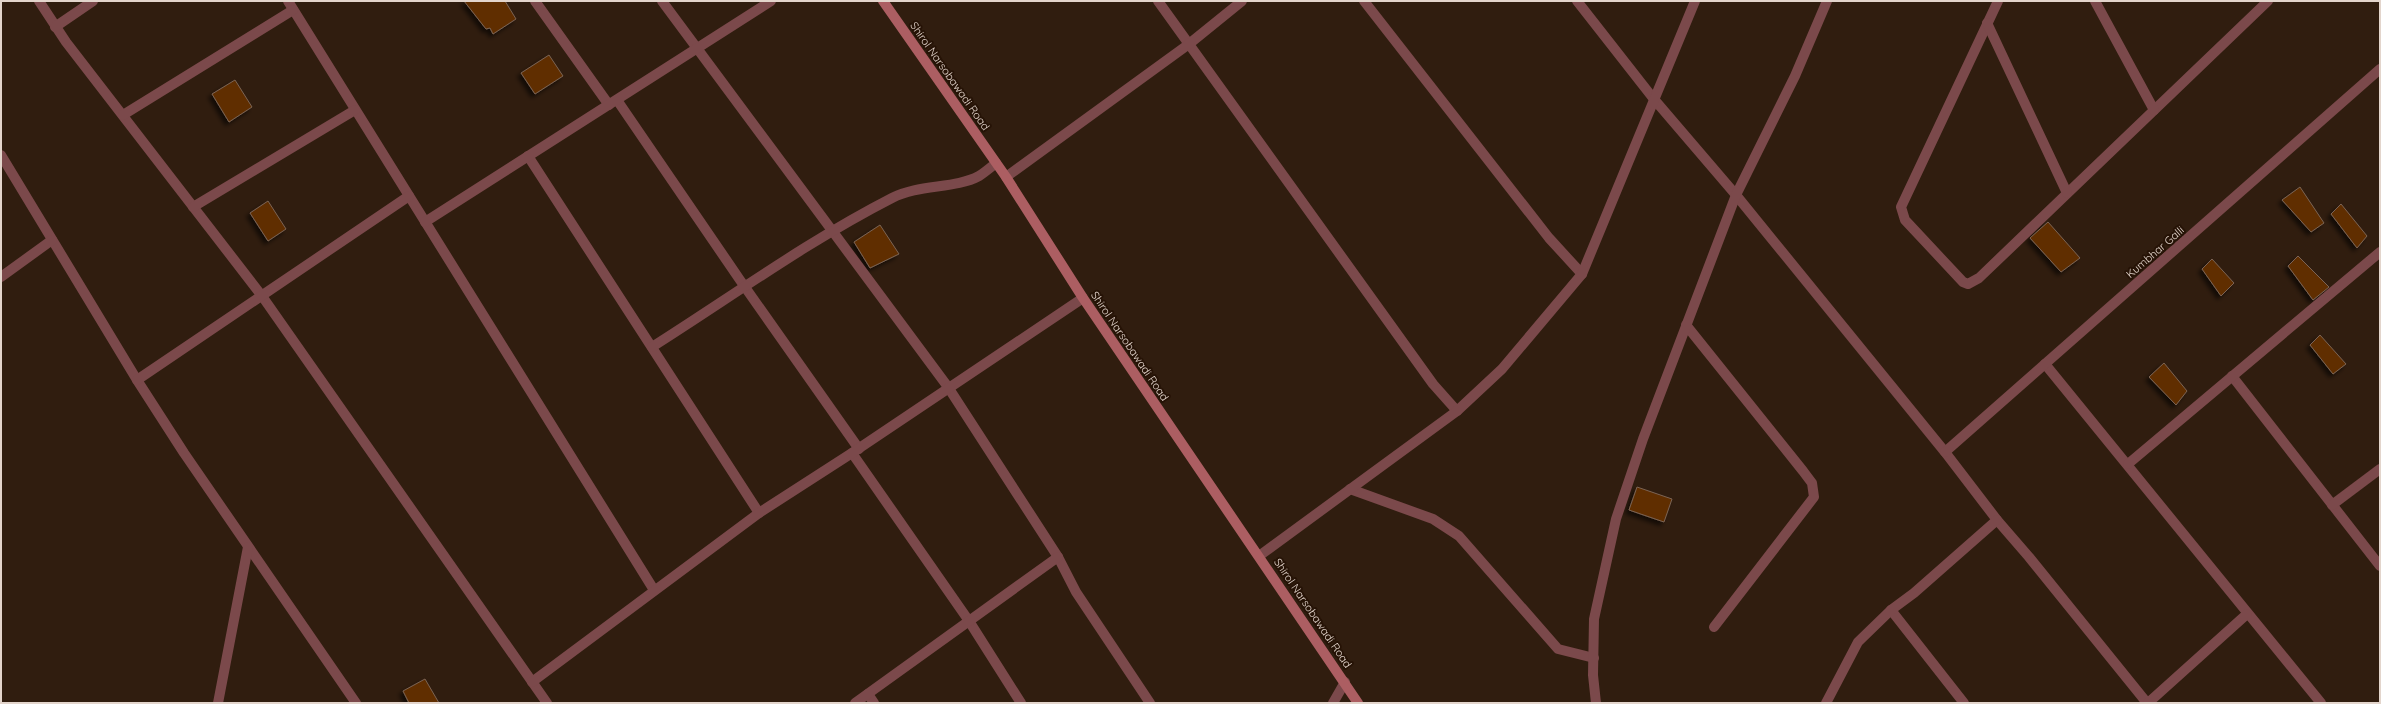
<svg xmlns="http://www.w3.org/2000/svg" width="2381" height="704" font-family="Quicksand,sans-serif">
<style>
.building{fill:#602e00;stroke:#7c6454;filter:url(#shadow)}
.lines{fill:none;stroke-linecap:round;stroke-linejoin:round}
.minor{stroke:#7b494b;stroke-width:10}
.tertiary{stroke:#7b494b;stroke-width:10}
.secondary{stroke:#ac5e62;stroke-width:10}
.labels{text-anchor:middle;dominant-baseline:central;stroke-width:4;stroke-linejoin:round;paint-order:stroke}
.street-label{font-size:11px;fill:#e3d5cc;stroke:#261306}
</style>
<defs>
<filter id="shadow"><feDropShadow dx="-3.5" dy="3.5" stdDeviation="2" flood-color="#0009"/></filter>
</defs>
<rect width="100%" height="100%" fill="#301d0f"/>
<g class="building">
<polygon points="464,1 505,1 516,19 493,34 490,28 486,29"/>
<polygon points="549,55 563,76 535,94 521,73"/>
<polygon points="235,80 252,107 229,122 212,94"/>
<polygon points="2300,187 2324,223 2311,232 2282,200"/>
<polygon points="268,201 286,229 268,241 250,213"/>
<polygon points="2341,204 2367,236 2357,248 2331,214"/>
<polygon points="2048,222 2080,258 2061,272 2030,238"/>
<polygon points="880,225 899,254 870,268 854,242"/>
<polygon points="2298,256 2329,287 2313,300 2288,266"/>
<polygon points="2212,259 2234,283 2221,296 2202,269"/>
<polygon points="2320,335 2346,364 2333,374 2310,345"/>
<polygon points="2164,363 2187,391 2176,405 2149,377"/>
<polygon points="1637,487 1672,499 1664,522 1629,510"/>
<polygon points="425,679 439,703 409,703 403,691"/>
</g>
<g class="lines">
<g class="minor">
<polyline points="39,1 66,42 262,296 547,703"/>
<polyline points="288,1 654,590"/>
<polyline points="535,1 609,105"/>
<polyline points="662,1 948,387 1058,557 1076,592 1150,703"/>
<polyline points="1158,1 1433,384 1457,411"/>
<polyline points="1364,1 1549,238 1582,274"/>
<polyline points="1577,1 1653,98 1736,195 1945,452 1997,520 2029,557 2147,703"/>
<polyline points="1998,1 1901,207 1905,220 1963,282 1968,284 1979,278 2268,1"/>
<polyline points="2095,1 2154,110"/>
<polyline points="1987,23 2067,193"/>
<polyline points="55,27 93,1"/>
<polyline points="617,100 740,280 859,449"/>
<polyline points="123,115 293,10"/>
<polyline points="1,155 137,380 184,453 356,703"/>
<polyline points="528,156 759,513"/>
<polyline points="193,207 355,110"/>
<polyline points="425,222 771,1"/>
<polyline points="1,277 52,240"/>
<polyline points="1686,325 1803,471 1812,483 1814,497 1714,627"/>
<path d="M 652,347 C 731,297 808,241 892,198 C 919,184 955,189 979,176 C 985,172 991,167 996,163"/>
<polyline points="2045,364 2321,703"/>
<polyline points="2232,376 2380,566"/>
<polyline points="137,380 409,196"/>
<polyline points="1945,452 2380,69"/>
<polyline points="852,453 969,621 1021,703"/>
<polyline points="2128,464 2380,252"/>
<polyline points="1350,489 1433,519 1459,536 1558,649 1594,658"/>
<polyline points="2332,505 2380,469"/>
<polyline points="1259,556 1457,411 1502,369 1582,274 1695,1"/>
<polyline points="1891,610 1964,703"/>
<polyline points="532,682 759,513 852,453 1083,298"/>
<polyline points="868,694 874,703"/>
<polyline points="218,703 248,547"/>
<polyline points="855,703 1058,557"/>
<polyline points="1333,703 1345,682"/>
<polyline points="1826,703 1858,642 1891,610 1914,593 1997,520"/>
<polyline points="2148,703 2247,614"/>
</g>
<g class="tertiary">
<polyline points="1006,177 1189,44 1242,1"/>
<polyline points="1596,703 1593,675 1594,619 1616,519 1643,439 1736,195 1795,76 1827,1"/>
</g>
<polyline class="secondary" points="883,1 1006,177 1083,298 1358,703"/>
</g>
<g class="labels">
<g class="street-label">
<text transform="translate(950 76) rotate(55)">Shirol Narsobawadi Road</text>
<text transform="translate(2155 252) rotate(-41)">Kumbhar Galli</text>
<text transform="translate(1130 346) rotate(56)">Shirol Narsobawadi Road</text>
<text transform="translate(1313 613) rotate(56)">Shirol Narsobawadi Road</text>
</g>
</g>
<rect width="2381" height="704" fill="none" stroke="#e3d5cc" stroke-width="4"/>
</svg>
